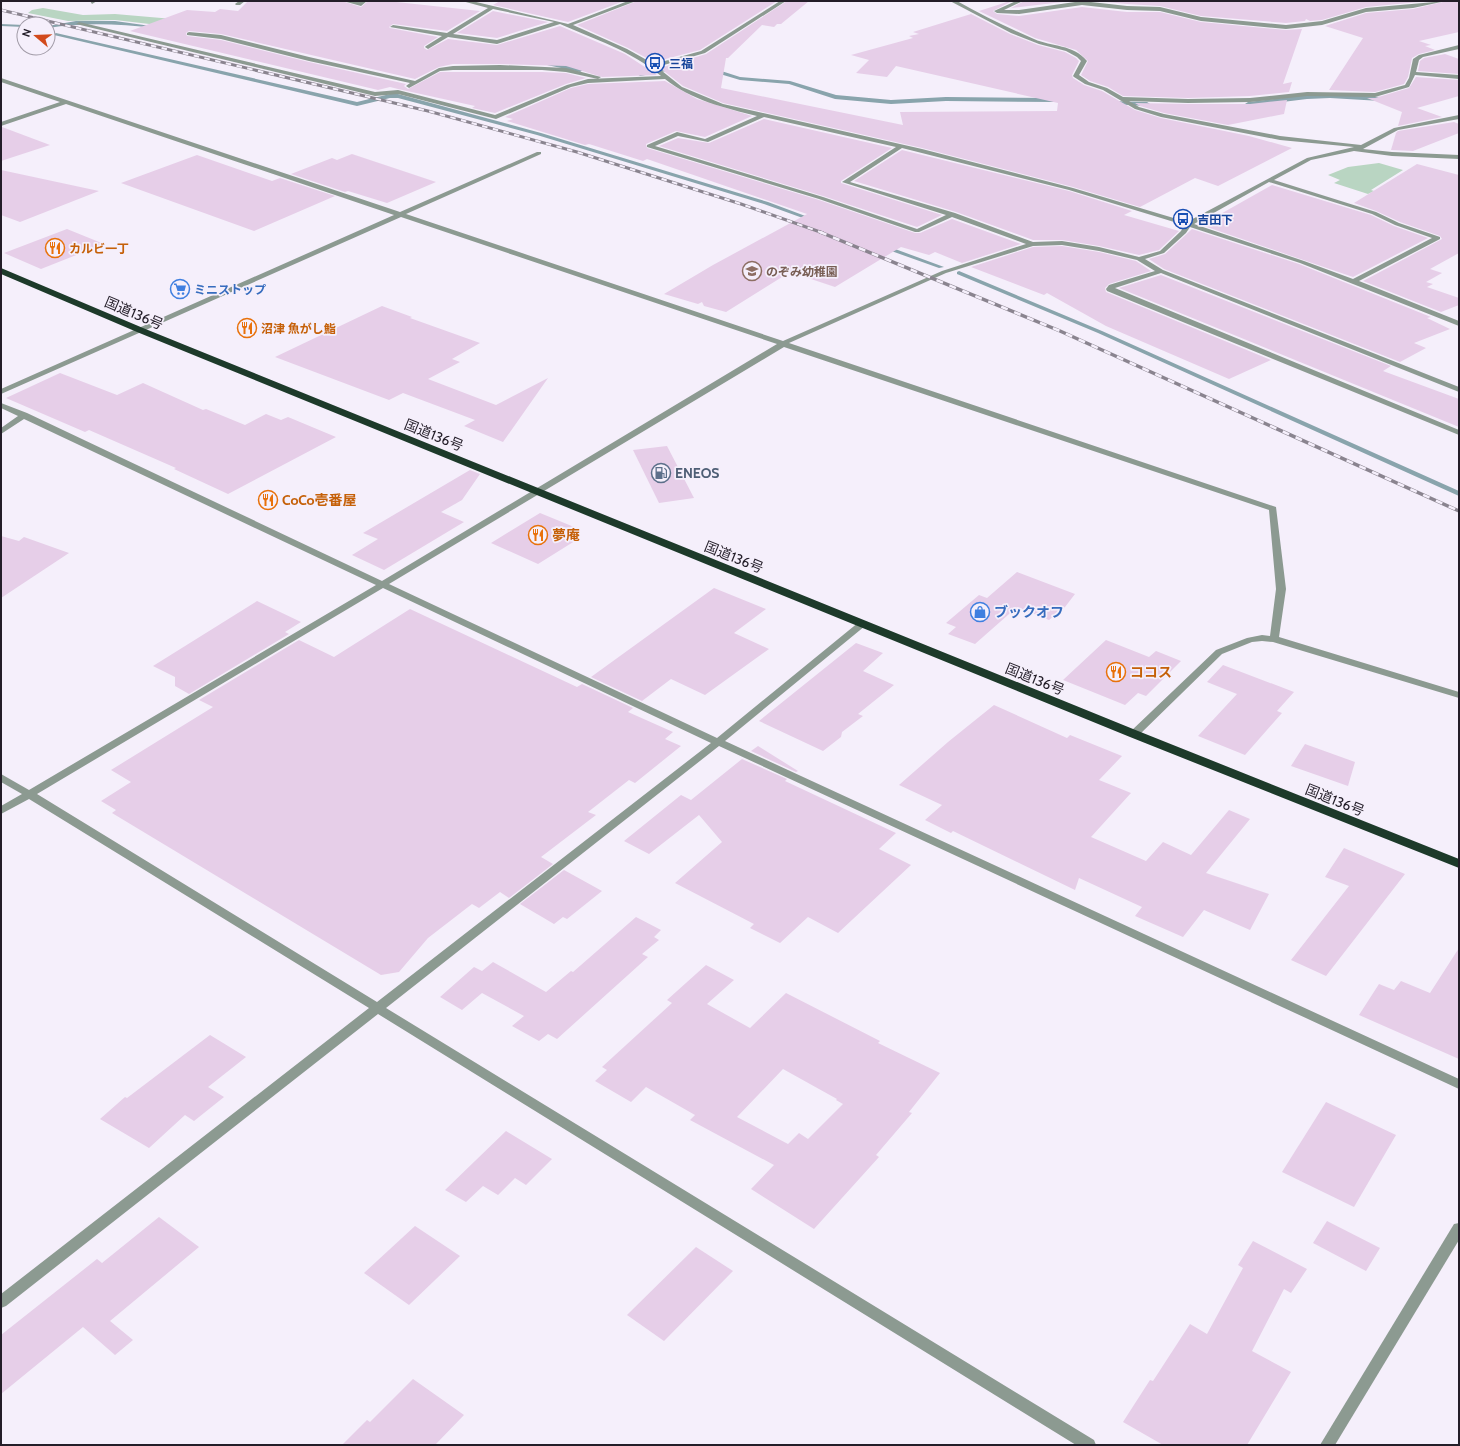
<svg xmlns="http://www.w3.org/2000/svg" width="1460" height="1446" font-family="Cabin,'Noto Sans JP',sans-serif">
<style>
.green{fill:#b9d5c2}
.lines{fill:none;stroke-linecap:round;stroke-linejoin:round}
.stream{fill:#89a4ac;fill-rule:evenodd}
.building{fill:#e6cee8;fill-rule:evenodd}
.street{fill:#8c9a91;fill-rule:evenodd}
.highway{fill:#1d3a2a;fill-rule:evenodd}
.rail-far1-casing{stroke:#8a848f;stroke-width:3}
.rail-casing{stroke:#8a848f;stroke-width:3.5}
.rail-far1{stroke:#f5effb;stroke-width:2;stroke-dasharray:5.5;stroke-linecap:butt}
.rail{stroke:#f5effb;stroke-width:2.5;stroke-dasharray:7;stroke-linecap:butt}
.labels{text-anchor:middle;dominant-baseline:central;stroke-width:3.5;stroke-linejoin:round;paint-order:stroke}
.far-transit-label{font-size:12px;font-weight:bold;fill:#164399;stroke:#f5effb;text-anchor:start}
.far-food-label{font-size:12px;font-weight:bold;fill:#c56008;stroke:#f5effb;text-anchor:start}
.far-education-label{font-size:12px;font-weight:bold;fill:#785e54;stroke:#f5effb;text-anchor:start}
.far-shop-label{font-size:12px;font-weight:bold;fill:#366cbe;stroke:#f5effb;text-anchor:start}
.street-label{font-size:14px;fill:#231d28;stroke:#f5effb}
.service-label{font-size:14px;font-weight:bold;fill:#4e5e75;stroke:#f5effb;text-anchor:start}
.food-label{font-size:14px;font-weight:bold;fill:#c56008;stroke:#f5effb;text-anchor:start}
.shop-label{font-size:14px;font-weight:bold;fill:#366cbe;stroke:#f5effb;text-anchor:start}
</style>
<rect width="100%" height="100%" fill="#f5effb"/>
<g class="green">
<polygon points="43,8 83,15 115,14 173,19 167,26 115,20 68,21 28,13 32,10"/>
<polygon points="1379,163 1403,170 1371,190 1374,191 1368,194 1334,183 1340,180 1328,175 1348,167"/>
</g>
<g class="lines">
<g class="stream">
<path d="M 76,21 L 115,21 L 158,27 L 156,28 C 119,24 84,22 48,28 L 48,26 Z"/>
<polygon points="1,24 24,25 24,27 1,26"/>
<polygon points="56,33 357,102 390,94 398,94 541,133 768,202 816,220 811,221 764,204 537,135 398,98 390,98 357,106 54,35 54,34"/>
<polygon points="549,62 580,68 583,70 580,72 547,65 546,64"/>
<polygon points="675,66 678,68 677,69 640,76 637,74"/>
<polygon points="712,68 740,77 790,81 836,95 891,100 946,97 1055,98 1058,100 1055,102 946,101 891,104 835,99 789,84 740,80 710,71 709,70"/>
<polygon points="1330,94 1381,97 1384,99 1381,101 1330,98 1307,99 1248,106 1245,104 1248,102 1307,95"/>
<polygon points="1108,101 1147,102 1150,104 1147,106 1110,104 1108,103"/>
<polygon points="883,246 887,246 944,267 939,268 883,248"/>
<polygon points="959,271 1102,331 1459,491 1459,496 1098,333 957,274 957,272"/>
</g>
</g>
<g class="building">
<polygon points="248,1 342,1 361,7 368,1 387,1 480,11 447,31 393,24 389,27 390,28 438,37 424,46 424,48 427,50 448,39 497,45 560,26 625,54 657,75 602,77 566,66 500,64 453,64 439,67 415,79 221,34 189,31 186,33 187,36 221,40 309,62 406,84 404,86 408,89 440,72 542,72 566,73 586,78 566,84 495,113 472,108 475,106 398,89 390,87 378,90 130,31 187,10 215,12 220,9 238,11"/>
<polygon points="500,1 624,1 568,22 493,5"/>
<polygon points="637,1 777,1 700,50 654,62 628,48 577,25"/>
<polygon points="787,1 809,1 781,24 777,24 774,27 762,25 728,58 726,58 721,88 903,125 900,112 1057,111 1058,103 896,66 887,77 856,73 869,60 851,55 913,38 909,36 919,34 913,32 971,14 1010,34 1038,45 1065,52 1076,58 1079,61 1072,75 1073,78 1084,85 1102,91 1135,110 1161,118 1249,136 1292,148 1218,186 1195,178 1140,207 1073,187 922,148 723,103 683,86 660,68 706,54"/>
<polygon points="1010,1 1012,1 993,11 997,14 1019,16 1082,7 1127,12 1160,12 1201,22 1286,30 1302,29 1283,84 1292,82 1289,92 1250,96 1188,98 1123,96 1108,87 1090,81 1081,75 1088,61 1076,50 1035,38 979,11"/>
<polygon points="1024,1 1071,1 1011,8"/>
<polygon points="1096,1 1429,1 1366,7 1322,20 1310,21 1306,19 1305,21 1286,23 1201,16 1160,6 1127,4"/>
<polygon points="1447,1 1459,1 1459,32 1419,41 1431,45 1425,46 1435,50 1419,54 1412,58 1408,77 1404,84 1375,92 1329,90 1363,38 1325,26 1366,13 1413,9"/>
<polygon points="493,11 548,22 497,38 457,33"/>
<polygon points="1445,54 1459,59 1459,74 1418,71 1420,61 1424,58"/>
<polygon points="1416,77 1459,80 1459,96 1417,108 1442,117 1398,126 1402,112 1367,98 1375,98 1409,88"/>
<polygon points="665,81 697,99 752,116 705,137 676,131 646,144 647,148 819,200 915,233 920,233 952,219 1021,244 962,263 935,252 929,255 901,247 835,287 790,272 726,312 704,306 702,302 698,304 664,294 713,265 807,214 647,159 643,161 589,144 585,145 507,121 513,119 505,117 571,88 588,84"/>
<polygon points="1287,100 1284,114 1228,125 1164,113 1140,106 1135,103 1188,104 1250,104"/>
<polygon points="764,119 892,148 841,181 841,183 942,215 917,227 823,196 659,146 678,138 709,143"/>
<polygon points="1454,122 1459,124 1459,133 1413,151 1391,150 1396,133 1398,131"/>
<polygon points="1,127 2,127 50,145 1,161"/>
<polygon points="902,150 1069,191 1132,211 1124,215 1179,231 1159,250 1139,255 1099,246 1062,240 1033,240 956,212 854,181"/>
<polygon points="352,154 436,182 387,203 348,191 345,192 291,174 332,158 337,160"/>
<polygon points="197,155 272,181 280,178 335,196 254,231 121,183"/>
<polygon points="1417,164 1459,175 1459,253 1430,269 1442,273 1426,282 1433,284 1427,287 1459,298 1459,305 1441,312 1363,281 1442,239 1440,236 1400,222 1376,211 1354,203"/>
<polygon points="1,170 99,191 20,222 1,215"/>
<polygon points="1272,185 1371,215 1394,226 1428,238 1353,277 1201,225"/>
<polygon points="67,229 104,244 41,269 4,253"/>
<polygon points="1192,229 1299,264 1431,317 1427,318 1450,329 1414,343 1426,348 1400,362 1164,269 1149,259 1165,254"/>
<polygon points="1062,246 1099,252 1136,261 1151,271 1109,284 1105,288 1106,292 1271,360 1229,379 1106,326 1047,293 1044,295 971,267 1033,247"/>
<polygon points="1161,275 1391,366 1383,371 1459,399 1459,427 1119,288"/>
<polygon points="382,306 412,317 410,318 480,343 452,359 460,362 428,379 496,405 548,378 503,442 464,426 475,420 403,393 389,400 275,357"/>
<polygon points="60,373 117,395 143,383 203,410 206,409 245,425 266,414 281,420 288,417 336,437 228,494 174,469 176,468 89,430 85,432 6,398"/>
<polygon points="667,446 694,498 659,503 633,450"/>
<polygon points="470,470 480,474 462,500 441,512 464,522 384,570 352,555 378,539 363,533"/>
<polygon points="540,513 579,529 570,535 578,539 538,564 491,543"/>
<polygon points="1,536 19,541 24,537 69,553 1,598"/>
<polygon points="1017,572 1075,594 1065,607 1049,620 1017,607 975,644 948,634 956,627 946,623 979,595 987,598"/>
<polygon points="714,588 766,609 734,633 769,649 705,695 671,679 642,701 591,677"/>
<polygon points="257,601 301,622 285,632 289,634 189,694 175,686 175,677 153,666"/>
<polygon points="410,609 577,687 582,684 633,708 628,712 673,732 665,739 681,746 635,783 629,780 588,812 596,815 541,857 553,864 509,898 500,892 479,908 472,904 428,938 399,972 381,975 112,813 116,810 101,801 131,782 111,770 213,707 199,700 299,640 334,657"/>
<polygon points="1106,640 1149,657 1156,651 1181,661 1146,696 1138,693 1125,705 1063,680"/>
<polygon points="856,643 883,653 863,671 894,685 858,714 863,716 842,732 841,737 823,751 759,721"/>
<polygon points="1223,665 1294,692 1277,711 1282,713 1245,755 1198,736 1237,694 1207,682"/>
<polygon points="994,705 1067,738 1070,735 1122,756 1099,780 1131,793 1091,837 1146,861 1163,842 1191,855 1229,810 1250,819 1206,873 1269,894 1250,930 1204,910 1183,937 1135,916 1142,907 1079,878 1075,890 953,831 951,833 925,820 942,805 899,785 948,742"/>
<polygon points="1305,744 1355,762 1348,786 1291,766"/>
<polygon points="758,746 798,771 796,772 751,751"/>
<polygon points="742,759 787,779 785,781 896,833 879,849 911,865 838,933 808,917 780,943 750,928 754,924 675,883 722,842 699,815 649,854 624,841 681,795 691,800"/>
<polygon points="1344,848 1405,874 1326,976 1291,960 1349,886 1325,877"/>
<polygon points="564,870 602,891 567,919 563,917 554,924 520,904"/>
<polygon points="636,917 661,930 654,937 659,940 642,954 648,957 557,1039 548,1034 539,1041 512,1026 524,1016 482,993 462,1010 440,997 474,967 482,971 493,962 546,992 571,971 573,972"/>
<polygon points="1459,948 1459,1059 1359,1015 1379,984 1394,990 1401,981 1430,993"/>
<path d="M 706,965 L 734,980 L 707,1004 L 750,1028 L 786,993 L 880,1041 L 878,1043 L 940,1073 L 909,1112 L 912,1113 L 876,1155 L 879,1157 L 814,1229 L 751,1189 L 774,1165 L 690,1120 L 695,1115 L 646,1087 L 631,1102 L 595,1081 L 607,1070 L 602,1067 L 672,1003 L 667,1000 ZM 783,1069 L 837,1099 L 836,1100 L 843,1104 L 808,1139 L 799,1133 L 788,1144 L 737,1117 Z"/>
<polygon points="210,1035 246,1057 208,1087 224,1097 194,1121 185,1115 149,1148 100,1119 125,1097 127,1098"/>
<polygon points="1326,1102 1396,1135 1354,1207 1282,1172"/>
<polygon points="506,1131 552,1159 526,1185 515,1178 498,1195 483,1186 466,1202 445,1190"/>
<polygon points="159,1217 199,1247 110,1321 133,1340 115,1355 83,1327 1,1394 1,1335 97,1259 102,1263"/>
<polygon points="1327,1221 1380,1248 1366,1271 1313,1243"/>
<polygon points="415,1226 460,1256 409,1305 364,1273"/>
<polygon points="1253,1241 1307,1269 1291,1293 1284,1289 1252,1351 1291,1372 1247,1445 1163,1445 1123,1422 1150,1380 1153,1381 1190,1324 1207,1334 1243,1268 1238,1265"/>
<polygon points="696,1247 733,1271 664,1341 627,1315"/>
<polygon points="413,1379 464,1415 435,1445 342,1445 367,1420 370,1422"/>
</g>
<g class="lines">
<g class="street">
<polygon points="90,1 97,1 92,4"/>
<polygon points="239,1 245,1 240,5 236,5 235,4"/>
<polygon points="343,1 360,2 367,1 361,6"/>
<path d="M 462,1 L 472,1 L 568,24 L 628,1 L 636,1 L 573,25 L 627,49 L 654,64 L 701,51 L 780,1 L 786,1 L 705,53 L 657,67 L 682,87 L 723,104 L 922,149 L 1073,188 L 1187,222 L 1307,158 L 1354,147 L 1280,140 L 1161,117 L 1135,109 L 1103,90 L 1085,84 L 1074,77 L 1073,76 L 1081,61 L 1077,57 L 1066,51 L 1039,44 L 1011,33 L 950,1 L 957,1 C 982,15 1008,28 1034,39 C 1052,47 1073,44 1087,61 L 1079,75 L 1089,82 L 1107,88 L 1123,97 L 1188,99 L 1250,98 L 1307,92 L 1375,93 L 1405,85 L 1409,78 L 1413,59 L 1419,55 L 1459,45 L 1459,49 L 1423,57 L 1419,60 L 1416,72 L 1459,75 L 1459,79 L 1415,75 L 1409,87 L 1375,97 L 1307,96 L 1250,102 L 1188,103 L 1129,101 L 1139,107 L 1164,114 L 1280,136 L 1361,145 L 1394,128 L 1459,115 L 1459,119 L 1398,130 L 1363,149 L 1392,152 L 1459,155 L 1459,159 L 1392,156 L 1354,151 L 1311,160 L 1274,180 L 1376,212 L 1399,223 L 1440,237 L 1440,239 L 1359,281 L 1459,321 L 1459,326 L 1300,263 L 1190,227 L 1186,233 L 1164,253 L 1145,259 L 1163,270 L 1459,387 L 1459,392 L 1161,273 L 1115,288 L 1459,430 L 1459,435 L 1107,291 L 1106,289 L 1109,285 L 1155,271 L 1137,260 L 1099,251 L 1062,245 L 1033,246 L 946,273 L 789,343 L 1276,507 L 1286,589 L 1279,637 L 1459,692 L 1459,698 L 1273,642 L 1262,641 L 1252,642 L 1222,654 L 1138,736 L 1130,736 L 1129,734 L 1130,732 L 1216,650 L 1247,638 L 1262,635 L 1270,636 L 1276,589 L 1269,510 L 784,347 L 389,584 L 717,738 L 859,622 L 865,622 L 867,624 L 865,626 L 725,741 L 1459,1079 L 1459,1089 L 719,746 L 386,1008 L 1094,1440 L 1096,1445 L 1076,1445 L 378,1014 L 6,1306 L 1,1308 L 1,1294 L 369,1008 L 29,799 L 1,814 L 1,806 L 22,794 L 1,782 L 1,774 L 29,790 L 376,585 L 24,419 L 1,434 L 1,428 L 18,416 L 1,408 L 1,403 L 27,413 L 382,581 L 777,344 L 401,217 L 1,394 L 1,389 L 394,215 L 66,104 L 1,126 L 1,122 L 60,102 L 1,82 L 1,78 L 400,212 L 537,152 L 541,152 L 541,154 L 406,214 L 783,341 L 942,271 L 1026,244 L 952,217 L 919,232 L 915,232 L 819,199 L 647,147 L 647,145 L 677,132 L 705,139 L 757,116 C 725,108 691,100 665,79 L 588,83 L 571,87 L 496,119 L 398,94 L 375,96 L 76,24 L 79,22 L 375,92 L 398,90 L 495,115 L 567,85 L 588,79 L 661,76 C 632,51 594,39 560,24 L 497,44 L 448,37 L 428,49 L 425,47 L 426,46 L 442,36 L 390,27 L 393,25 L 447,33 L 488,8 ZM 493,9 L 554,22 L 497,40 L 453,34 ZM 764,117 L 896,147 L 842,182 L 946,215 L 917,229 L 823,197 L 655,146 L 678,136 L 708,142 ZM 902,148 L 1069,190 L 1184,225 L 1181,231 L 1160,251 L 1139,257 L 1099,247 L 1062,241 L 1033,242 L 955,213 L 850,182 ZM 1269,182 L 1372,214 L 1395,225 L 1432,238 L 1353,279 L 1304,261 L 1194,224 ZM 383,588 L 711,743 L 377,1002 L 37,794 Z"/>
<polygon points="1016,1 1023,1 1004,10 1019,10 1082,1 1127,6 1160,7 1201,17 1286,25 1322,21 1366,8 1446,1 1413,8 1366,12 1322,25 1286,29 1201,21 1160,11 1127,10 1082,5 1019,14 997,13 994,11"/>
<polygon points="189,32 221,35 309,57 415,81 439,68 453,66 500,65 566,68 601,77 598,79 566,72 542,70 453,70 440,71 409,88 406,86 410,83 309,61 221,39 187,35 187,33"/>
<polygon points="1459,1223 1459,1240 1335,1445 1320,1445 1454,1224"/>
</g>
<polygon class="highway" points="1,268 143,328 1138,731 1459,859 1459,868 1130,737 137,332 1,274"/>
<defs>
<polyline id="rail-far1" points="1,10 428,111 577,152 741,204 823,233"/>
<polyline id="rail" points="820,232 1060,331 1459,511"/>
</defs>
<use href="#rail-far1" class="rail-far1-casing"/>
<use href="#rail" class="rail-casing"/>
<use href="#rail-far1" class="rail-far1"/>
<use href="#rail" class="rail"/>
</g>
<defs>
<symbol id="bus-ring" viewBox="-11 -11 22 22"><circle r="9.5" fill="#f5effb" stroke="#1a4fb4" stroke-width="1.5"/><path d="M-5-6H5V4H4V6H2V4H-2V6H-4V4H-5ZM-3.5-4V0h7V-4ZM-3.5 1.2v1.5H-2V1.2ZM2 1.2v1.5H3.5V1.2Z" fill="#1a4fb4"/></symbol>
<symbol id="restaurant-ring" viewBox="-11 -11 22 22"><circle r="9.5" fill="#f5effb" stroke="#e8710a" stroke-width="1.5"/><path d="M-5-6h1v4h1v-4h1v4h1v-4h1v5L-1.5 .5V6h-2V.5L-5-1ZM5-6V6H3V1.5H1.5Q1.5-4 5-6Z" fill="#e8710a"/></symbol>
<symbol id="school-ring" viewBox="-11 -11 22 22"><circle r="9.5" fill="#f5effb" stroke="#8d6e63" stroke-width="1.5"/><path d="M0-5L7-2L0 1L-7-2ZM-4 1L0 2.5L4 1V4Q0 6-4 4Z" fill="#8d6e63"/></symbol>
<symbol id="supermarket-ring" viewBox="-11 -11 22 22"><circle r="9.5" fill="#f5effb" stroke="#3f7fe0" stroke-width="1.5"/><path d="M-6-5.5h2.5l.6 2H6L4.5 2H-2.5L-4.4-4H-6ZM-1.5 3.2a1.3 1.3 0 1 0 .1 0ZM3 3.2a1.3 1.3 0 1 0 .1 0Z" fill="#3f7fe0"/></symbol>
<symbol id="fuel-ring" viewBox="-11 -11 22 22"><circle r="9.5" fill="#f5effb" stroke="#5c6f8a" stroke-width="1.5"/><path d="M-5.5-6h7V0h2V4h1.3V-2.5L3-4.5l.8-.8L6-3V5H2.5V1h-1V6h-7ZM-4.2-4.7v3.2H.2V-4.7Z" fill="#5c6f8a"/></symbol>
<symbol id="shop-ring" viewBox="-11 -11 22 22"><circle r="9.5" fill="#f5effb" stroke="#3f7fe0" stroke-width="1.5"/><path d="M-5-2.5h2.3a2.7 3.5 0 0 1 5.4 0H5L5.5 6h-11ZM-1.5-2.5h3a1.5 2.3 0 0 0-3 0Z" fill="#3f7fe0"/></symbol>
</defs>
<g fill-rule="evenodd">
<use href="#bus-ring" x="644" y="52" width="22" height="22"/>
<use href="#bus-ring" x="1172" y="208" width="22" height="22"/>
<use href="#restaurant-ring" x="44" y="237" width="22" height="22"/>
<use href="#school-ring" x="741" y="260" width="22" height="22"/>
<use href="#supermarket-ring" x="169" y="278" width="22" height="22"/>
<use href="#restaurant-ring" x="236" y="317" width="22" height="22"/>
<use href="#fuel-ring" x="650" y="462" width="22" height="22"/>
<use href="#restaurant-ring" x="257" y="489" width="22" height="22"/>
<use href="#restaurant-ring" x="527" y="524" width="22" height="22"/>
<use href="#shop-ring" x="969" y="601" width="22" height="22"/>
<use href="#restaurant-ring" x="1105" y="661" width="22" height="22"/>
</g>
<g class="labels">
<g class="far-transit-label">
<text x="669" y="63">三福</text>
<text x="1197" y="219">吉田下</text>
</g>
<g class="far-food-label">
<text x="69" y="248">カルビ一丁</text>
<text x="261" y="328">沼津 魚がし鮨</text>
</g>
<g class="far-education-label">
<text x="766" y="271">のぞみ幼稚園</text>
</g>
<g class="far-shop-label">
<text x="194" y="289">ミニストップ</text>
</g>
<g class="street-label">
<text transform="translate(134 313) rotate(23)">国道136号</text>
<text transform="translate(434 435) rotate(22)">国道136号</text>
<text transform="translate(734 557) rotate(22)">国道136号</text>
<text transform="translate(1035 679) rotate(22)">国道136号</text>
<text transform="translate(1335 800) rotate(22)">国道136号</text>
</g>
<g class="service-label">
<text x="675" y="473">ENEOS</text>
</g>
<g class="food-label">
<text x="282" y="500">CoCo壱番屋</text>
<text x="552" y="535">夢庵</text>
<text x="1130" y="672">ココス</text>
</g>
<g class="shop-label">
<text x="994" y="612">ブックオフ</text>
</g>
</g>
<rect width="1460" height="1446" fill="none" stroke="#231d28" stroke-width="4"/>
<g transform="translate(36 36) rotate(289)"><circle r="19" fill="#f5effb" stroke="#a19ba7"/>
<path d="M0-3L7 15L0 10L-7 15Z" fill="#d24a1c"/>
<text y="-6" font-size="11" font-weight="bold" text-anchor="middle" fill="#231d28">N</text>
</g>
</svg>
